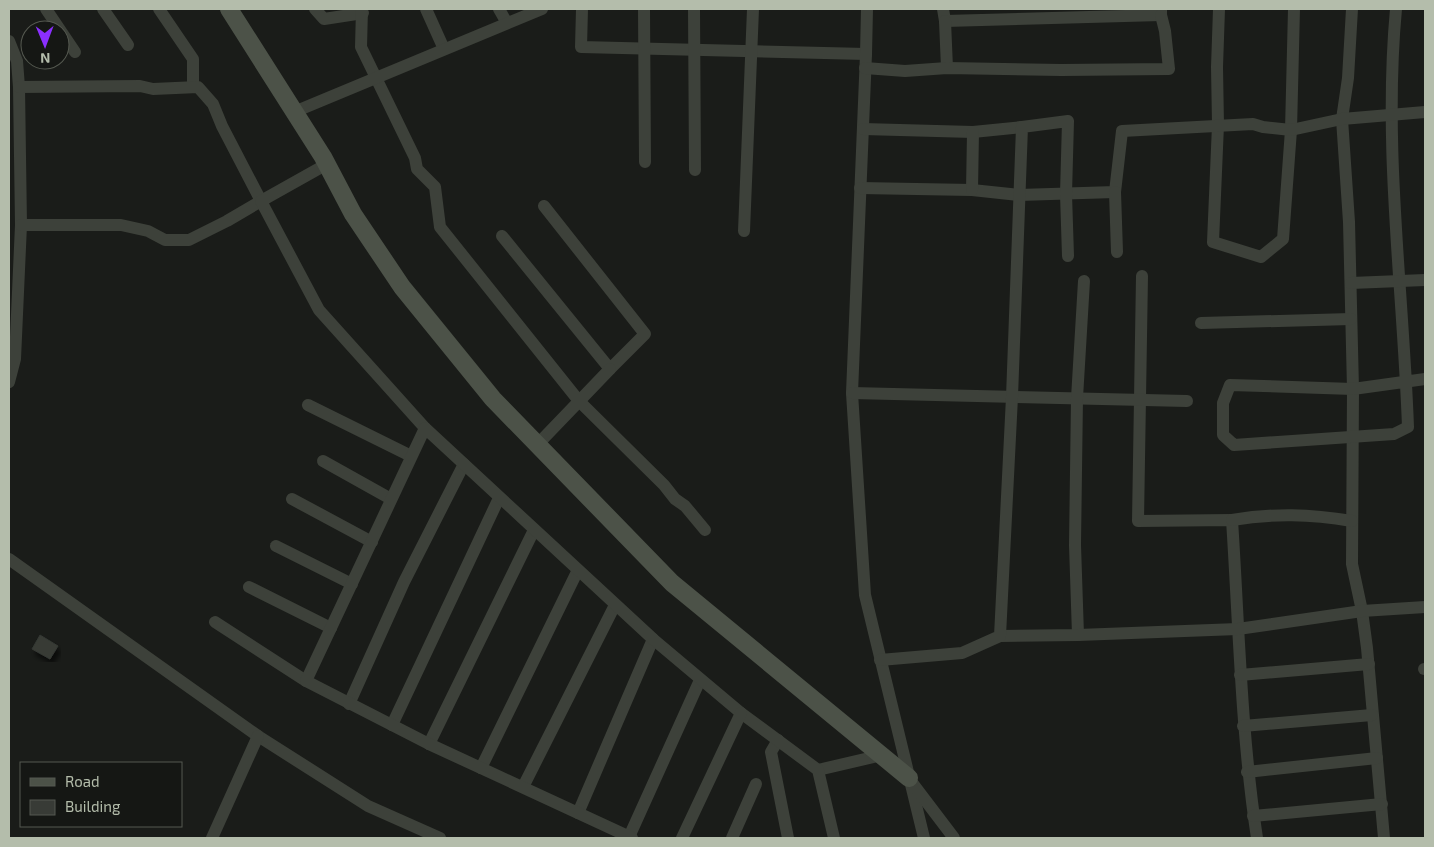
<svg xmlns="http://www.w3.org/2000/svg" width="1434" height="847" font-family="'Exo 2',sans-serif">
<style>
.building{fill:#383b36;stroke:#343833;filter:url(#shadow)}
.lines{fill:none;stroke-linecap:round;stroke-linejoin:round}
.street{stroke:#3d413a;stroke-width:12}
.secondary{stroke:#4c5248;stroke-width:18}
</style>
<defs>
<filter id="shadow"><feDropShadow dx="3" dy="5.5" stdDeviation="2.5" flood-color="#0009"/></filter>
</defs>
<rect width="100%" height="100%" fill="#1a1c19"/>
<polygon class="building" points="40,635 58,646 50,659 32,649"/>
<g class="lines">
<g class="street">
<polyline points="46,9 75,52"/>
<polyline points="103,9 128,45"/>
<polyline points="159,9 193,59 193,87"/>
<polyline points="315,9 324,19 363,13"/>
<polyline points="362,9 361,47 415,158 417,169 435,187 440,227 579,401 664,485 675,499 685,506 705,530"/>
<polyline points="426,9 444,49"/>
<polyline points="499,9 507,23"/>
<polyline points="582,9 581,47 866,54"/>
<polyline points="644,9 645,162"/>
<polyline points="694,9 695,170"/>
<polyline points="867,9 866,54 852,393 865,595 924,838"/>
<polyline points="943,9 945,21 1161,15 1161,9"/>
<polyline points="1219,9 1217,67 1218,125 1213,242 1261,257 1283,239 1291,130 1294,9"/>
<polyline points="1352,9 1348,78 1342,119 1349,222 1353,389 1352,564 1362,611 1367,648 1384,838"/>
<path d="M 1396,9 C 1383,148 1403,287 1408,427 L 1394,434 L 1234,445 L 1223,435 L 1223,403 L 1230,385 L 1353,389 L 1425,379"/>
<polyline points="945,21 947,68"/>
<polyline points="9,41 17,61 19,87 21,225 15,359 9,382"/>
<polyline points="865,68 905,71 947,68 1061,70 1169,69 1165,31 1161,15"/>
<polyline points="19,87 140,86 153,89 198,87 213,104 222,126 261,201 227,221 189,240 165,240 148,231 121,225 21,225"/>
<polyline points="294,112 542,9"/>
<polyline points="863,129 973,132 1022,127"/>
<polyline points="327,164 261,201 319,310 425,428"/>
<polyline points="860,188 972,190 1019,195 1115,192 1122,131 1253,124 1263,127 1291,130 1342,119 1425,112"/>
<polyline points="972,190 973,132"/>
<polyline points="1115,192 1117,252"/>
<polyline points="744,231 753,9"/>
<polyline points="502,236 610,369 645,334 544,206"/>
<path d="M 1142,276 L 1138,521 L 1232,520 C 1239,627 1241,733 1257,838"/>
<polyline points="1351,283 1425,280"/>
<polyline points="1201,323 1351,319"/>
<polyline points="852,393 1187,401"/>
<polyline points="308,405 411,456"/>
<polyline points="537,445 610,369"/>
<polyline points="323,461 391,499"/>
<polyline points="292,499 372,542"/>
<path d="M 1232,520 C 1274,513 1310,514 1352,521"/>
<polyline points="276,546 352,584"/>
<polyline points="9,559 258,736 368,806 440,838"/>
<polyline points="249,587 331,628"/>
<polyline points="215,622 306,681"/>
<polyline points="1078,635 1075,545 1077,398 1084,281"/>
<polyline points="1000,636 1078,635 1238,629 1362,611 1425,607"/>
<polyline points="880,660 962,653 1000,636 1012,397 1022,127 1068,121 1066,194 1068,256"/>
<polyline points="1424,669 1425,669"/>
<polyline points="1240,675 1369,664"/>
<polyline points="349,704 404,582 464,464"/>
<polyline points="392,725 499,498"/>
<polyline points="1243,726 1372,715"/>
<polyline points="778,740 771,752 788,838"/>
<polyline points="429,744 534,530"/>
<polyline points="481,768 578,570"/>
<polyline points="818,770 882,755"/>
<polyline points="1247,772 1377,758"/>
<polyline points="913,784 954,838"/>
<polyline points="523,787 615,605"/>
<polyline points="578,813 653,639"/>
<polyline points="1253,816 1382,804"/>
<polyline points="629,837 700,680"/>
<polyline points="212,838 258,736"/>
<polyline points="632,838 429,744 306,681 425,428 653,639 741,713 818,770 834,838"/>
<polyline points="682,838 741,713"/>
<polyline points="732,838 756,784"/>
</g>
<polyline class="secondary" points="229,9 323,157 353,214 402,287 493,399 672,583 909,778"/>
</g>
<rect width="1434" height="847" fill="none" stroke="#b4bdab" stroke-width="20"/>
<rect x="20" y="762" width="162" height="65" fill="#151714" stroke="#555950"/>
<rect x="30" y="778" width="25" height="8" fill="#4c5248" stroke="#555950"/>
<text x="65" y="787" font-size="15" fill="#b4bdab">Road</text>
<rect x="30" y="800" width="25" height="15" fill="#383b36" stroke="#555950"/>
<text x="65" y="812" font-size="15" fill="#b4bdab">Building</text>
<g transform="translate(45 45) rotate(179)"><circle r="24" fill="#151714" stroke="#555950"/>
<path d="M0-4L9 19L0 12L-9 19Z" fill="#8b2fff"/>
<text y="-8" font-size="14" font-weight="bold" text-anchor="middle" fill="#b4bdab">N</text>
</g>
</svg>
